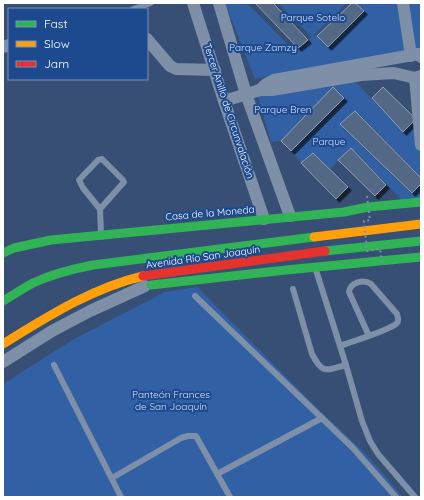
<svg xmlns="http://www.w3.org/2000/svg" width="424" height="500" font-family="Quicksand,sans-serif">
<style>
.green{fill:#3260a4}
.building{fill:#536784;stroke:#93a1b6;filter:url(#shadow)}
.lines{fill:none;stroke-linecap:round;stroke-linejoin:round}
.lane{stroke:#7e90a8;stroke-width:6}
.street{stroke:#7e90a8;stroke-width:12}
.fast{stroke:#30b455;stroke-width:9}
.slow{stroke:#ff9f0a;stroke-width:9}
.jam{stroke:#e5322d;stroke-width:9}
.path-bridge{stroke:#7e90a8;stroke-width:2;stroke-dasharray:2 3;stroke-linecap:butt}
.labels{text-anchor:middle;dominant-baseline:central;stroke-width:4;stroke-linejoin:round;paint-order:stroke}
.park-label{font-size:10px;fill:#d1e2f9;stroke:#1d4a8e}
.street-label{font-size:10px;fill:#fff;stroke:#1d4a8e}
</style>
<defs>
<filter id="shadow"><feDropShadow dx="3.5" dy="3.5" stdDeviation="0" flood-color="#0009"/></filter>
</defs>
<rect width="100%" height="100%" fill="#374f74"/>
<g class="green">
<polygon points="225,3 247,3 294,51 312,37 278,3 347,3 313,36 317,36 328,47 364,12 355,3 421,3 421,49 255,79"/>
<polygon points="353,79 403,132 421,114 421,178 355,111 340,124 411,193 421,184 421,200 403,201 351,149 330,169 314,154 301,163 291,151 345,99 334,87 281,141 271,142 257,93"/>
<polygon points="197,287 312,403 368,456 403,497 3,497 3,384 74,339 165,292"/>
</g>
<g class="building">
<polygon points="255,3 273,3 308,40 298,48"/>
<polygon points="352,3 355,3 364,11 328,47 317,36"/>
<polygon points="333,87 344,98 291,151 281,141"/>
<polygon points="383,87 416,119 403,132 372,98"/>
<polygon points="355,111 421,178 421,184 412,193 340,124"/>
<polygon points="351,148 386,185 375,196 338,160"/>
<polygon points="313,153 348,187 336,199 301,163"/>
</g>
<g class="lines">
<g class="lane">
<polyline points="133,9 151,3"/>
<polyline points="100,209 124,182 123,180 102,159 98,160 79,180 83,188 100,209 101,234"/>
<polyline points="315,267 346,365 362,421 370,441 378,454 415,497"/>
<path d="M 293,289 L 312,354 C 323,375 326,370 346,365"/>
<polyline points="195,296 353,448 396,497"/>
<path d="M 340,346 C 350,342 391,330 397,323 C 399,321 398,318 397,314 L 371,284 C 364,279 350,282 349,292 L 369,336"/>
<polyline points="54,365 121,497"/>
<polyline points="217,474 322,418"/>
<polyline points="112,478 181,438 188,436 196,436 230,497"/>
</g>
<g class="street">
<polyline points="193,3 224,101 264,219"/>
<polyline points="219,3 246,94 290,216"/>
<polyline points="403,3 411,56"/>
<polyline points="147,39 170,66 176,69 215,70"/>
<polyline points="3,47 9,45"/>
<polyline points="415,78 421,145"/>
<polyline points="260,90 266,84 274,80 418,54 421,57"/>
<polyline points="224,101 260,90 272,90 361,75 394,73 415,78 421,76"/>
<polyline points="3,362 52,331 90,311 145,286"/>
</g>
<g class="fast">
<polyline points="325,251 421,241"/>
<polyline points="3,253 14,248 51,240 344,212 368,207 421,202"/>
<polyline points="151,285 286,270 421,257"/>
<path d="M 3,301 C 13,295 22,289 33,283 C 52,274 72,269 93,265 L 314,237"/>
</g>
<g class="slow">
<polyline points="314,237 421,224"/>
<path d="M 3,344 C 47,317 92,288 143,276"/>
</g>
<polyline class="jam" points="143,276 325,251"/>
<polyline class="path-bridge" points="367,196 370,220 364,221 367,251 380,249 382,263"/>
</g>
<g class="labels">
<g class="park-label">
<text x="313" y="17">Parque Sotelo</text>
<text x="263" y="47">Parque Zamzy</text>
<text x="283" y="109">Parque Bren</text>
<text x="329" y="141">Parque</text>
<text x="171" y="394">Panteón Frances<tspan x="171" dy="12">de San Joaquín</tspan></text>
</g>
<g class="street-label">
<text transform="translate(229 111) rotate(72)">Tercer Anillo de Circunvalación</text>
<text transform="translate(210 213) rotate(-5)">Casa de la Moneda</text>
<text transform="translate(203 257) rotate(-8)">Avenida Río San Joaquín</text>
</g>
</g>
<rect width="424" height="500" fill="none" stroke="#ffffff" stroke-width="8"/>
<rect x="8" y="8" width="140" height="72" fill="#1d4a8e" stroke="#7792bb"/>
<rect x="16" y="21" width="20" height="6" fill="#30b455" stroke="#7792bb"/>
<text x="44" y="28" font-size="12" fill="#ffffff">Fast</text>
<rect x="16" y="41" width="20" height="6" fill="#ff9f0a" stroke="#7792bb"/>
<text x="44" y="48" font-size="12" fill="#ffffff">Slow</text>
<rect x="16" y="61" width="20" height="6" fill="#e5322d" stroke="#7792bb"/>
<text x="44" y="68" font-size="12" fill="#ffffff">Jam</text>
</svg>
